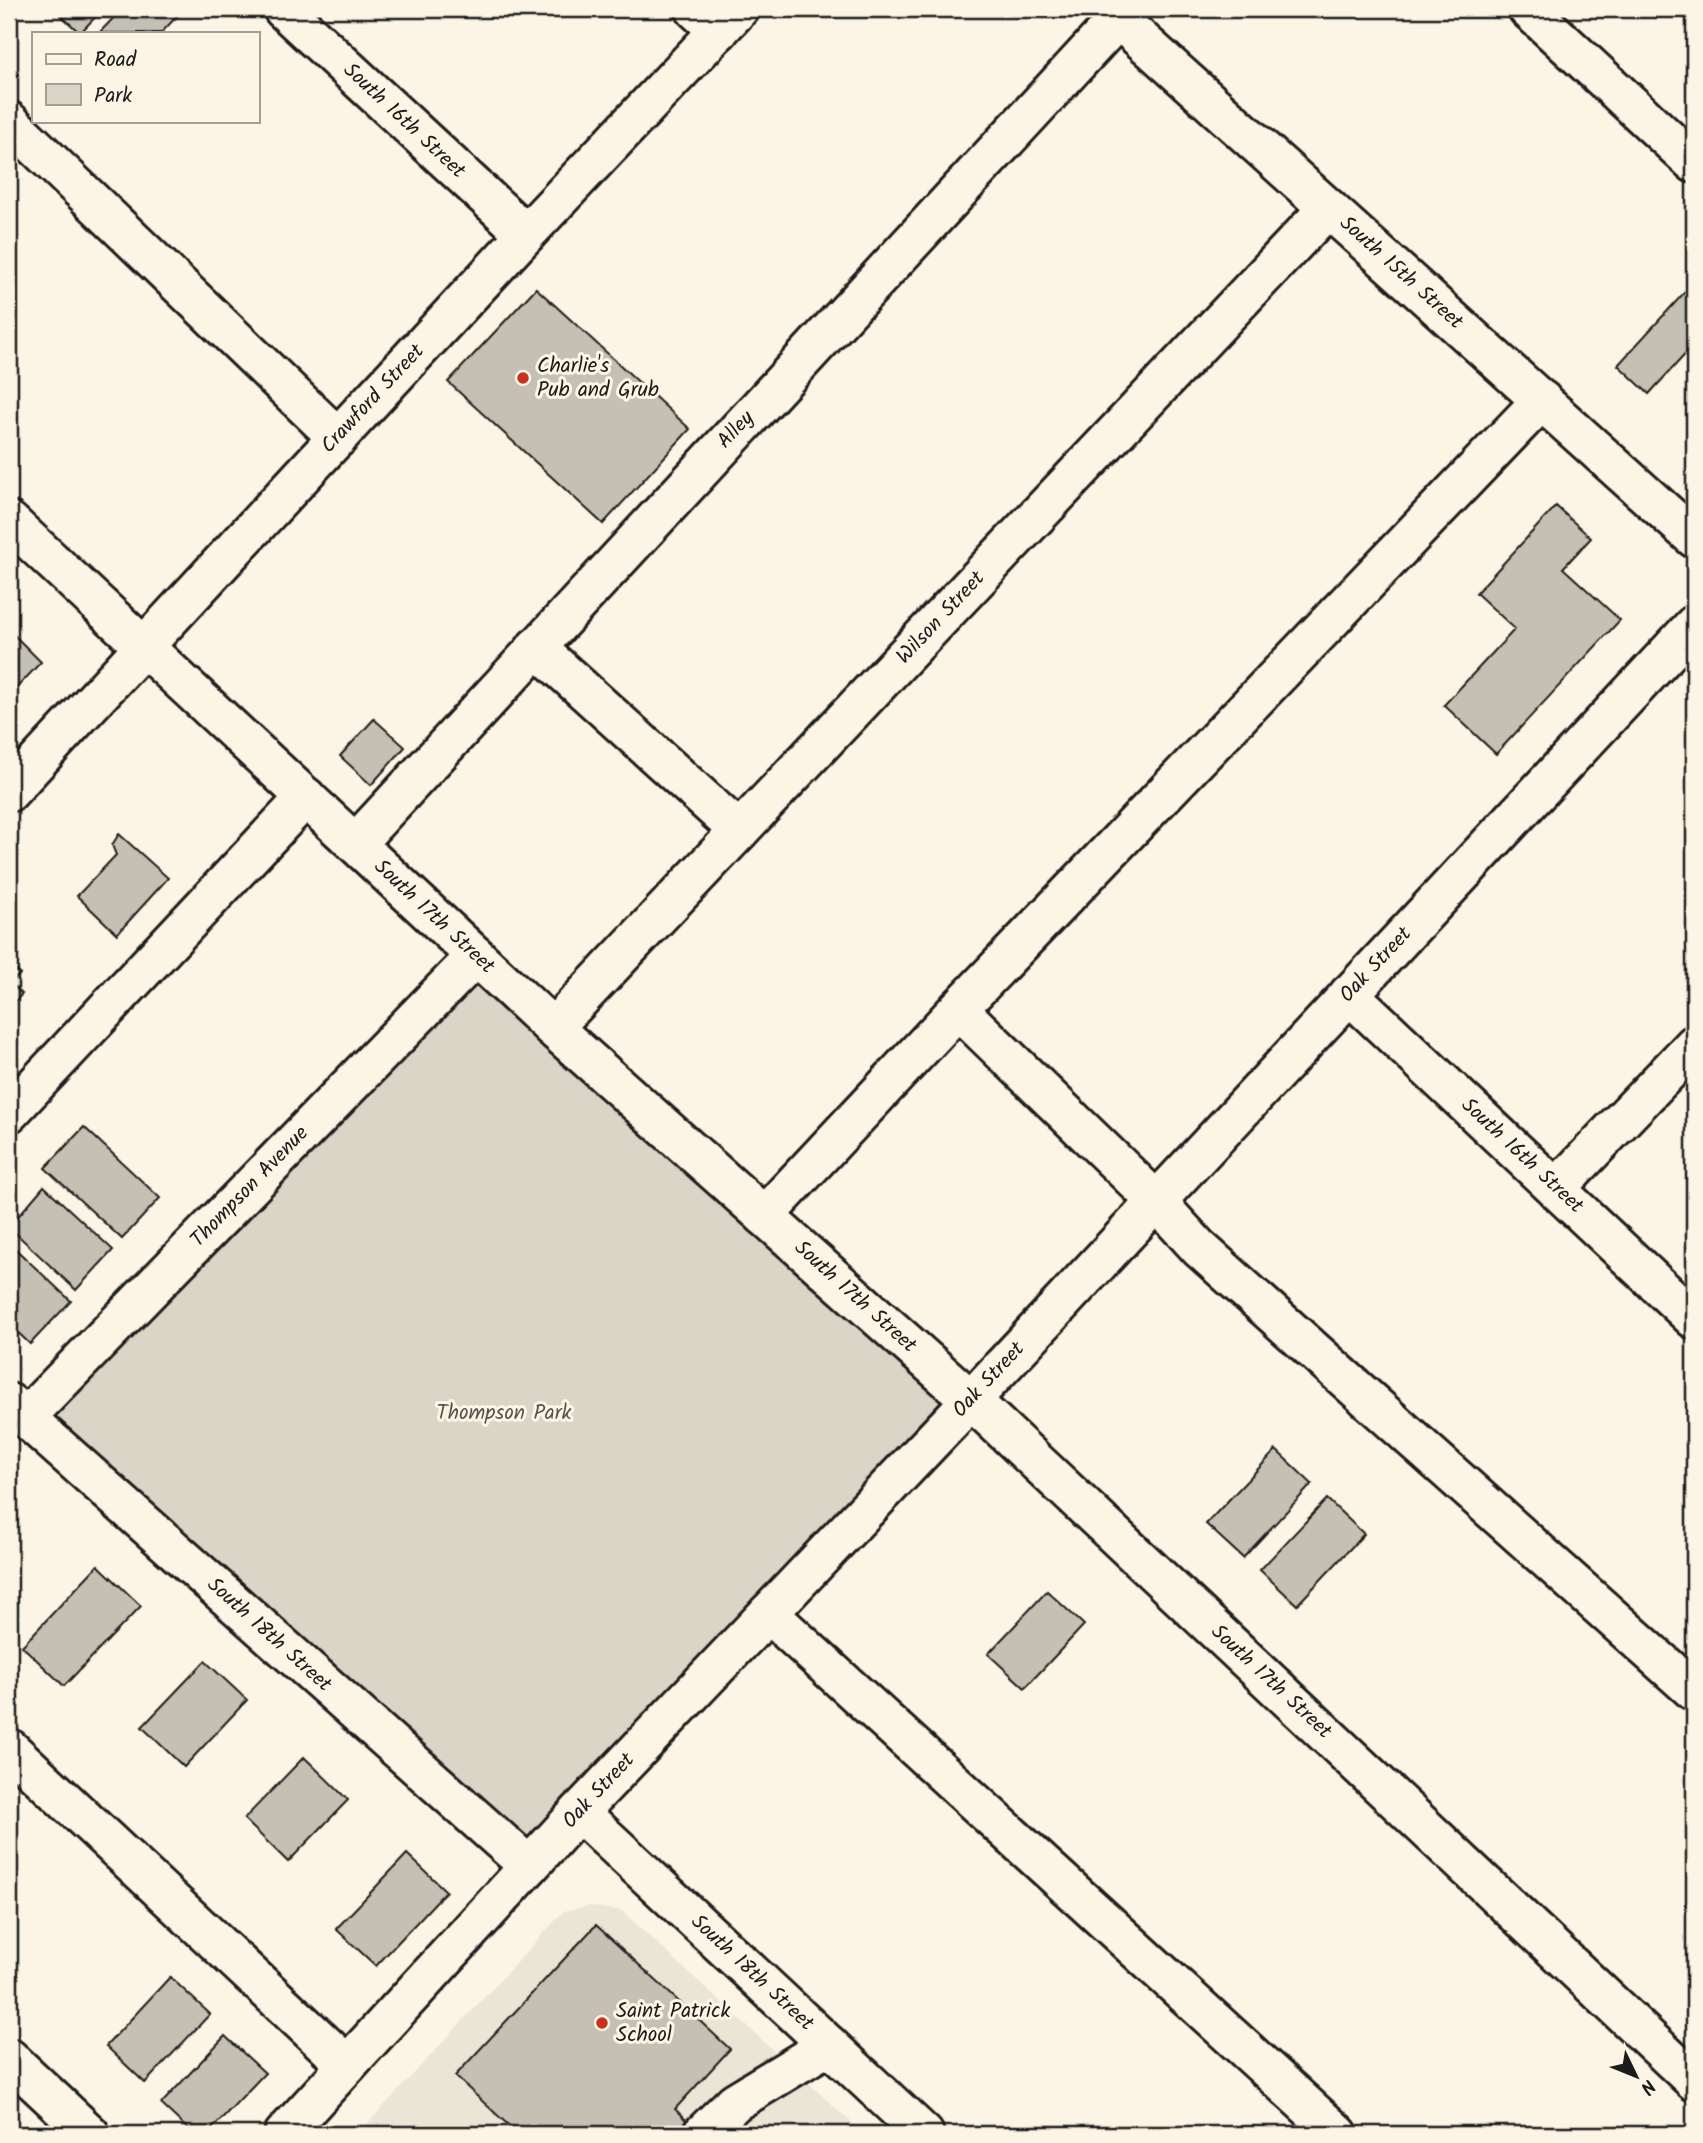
<svg xmlns="http://www.w3.org/2000/svg" width="1703" height="2143" font-family="Kalam,sans-serif">
<style>
.built{fill:#ebe5d6}
.green{fill:#dbd5c8;stroke:#7c7872;stroke-width:2}
.building{fill:#c4c0b3;stroke:#1c1c1c;stroke-width:2}
.lines{fill:none;stroke-linecap:round;stroke-linejoin:round}
.minor-casing{stroke:#1c1c1c;stroke-width:44}
.minor{stroke:#fcf5e5;stroke-width:38}
.poi-dot{fill:#c8321e;stroke:#fcf5e5;stroke-width:2.5}
.labels{text-anchor:middle;dominant-baseline:central;stroke-width:6;stroke-linejoin:round;paint-order:stroke}
.street-label{font-size:21px;fill:#1c1c1c;stroke:#fcf5e5}
.poi-label{font-size:21px;fill:#1c1c1c;stroke:#fcf5e5;text-anchor:start}
.park-label{font-size:21px;fill:#555450;stroke:#fcf5e5}
</style>
<rect width="100%" height="100%" fill="#fcf5e5"/>
<filter id="ink" filterUnits="userSpaceOnUse"><feTurbulence type="fractalNoise" baseFrequency=".0143" numOctaves="2"/><feDisplacementMap in="SourceGraphic" scale="14" xChannelSelector="R" yChannelSelector="G"/><feConvolveMatrix kernelMatrix="1 2 1 2 8 2 1 2 1" color-interpolation-filters="sRGB"/></filter>
<g filter="url(#ink)">
<polygon class="built" points="589,1906 622,1911 864,2134 358,2134 564,1911"/>
<polygon class="green" points="476,956 971,1400 529,1866 25,1418"/>
<g class="building">
<polygon points="54,9 103,9 80,33"/>
<polygon points="122,9 184,9 161,33 99,33"/>
<polygon points="1694,282 1694,353 1690,349 1649,394 1618,365"/>
<polygon points="536,288 690,429 603,524 448,382"/>
<polygon points="1556,506 1591,538 1563,568 1620,620 1496,754 1444,705 1515,629 1476,593"/>
<polygon points="9,630 41,662 9,696"/>
<polygon points="374,719 405,747 371,785 340,756"/>
<polygon points="119,834 168,878 117,934 77,896 116,855 112,845"/>
<polygon points="9,964 20,974 11,983 22,994 9,1008"/>
<polygon points="84,1127 160,1198 122,1239 45,1168"/>
<polygon points="44,1186 113,1250 76,1290 9,1227"/>
<polygon points="9,1243 71,1301 30,1344 9,1324"/>
<polygon points="1276,1450 1312,1484 1243,1558 1206,1524"/>
<polygon points="1327,1499 1364,1534 1297,1605 1260,1570"/>
<polygon points="98,1565 141,1606 64,1686 22,1646"/>
<polygon points="1047,1591 1084,1625 1025,1688 988,1654"/>
<polygon points="205,1661 247,1700 184,1767 142,1727"/>
<polygon points="304,1757 348,1800 288,1862 244,1819"/>
<polygon points="407,1854 446,1891 376,1966 336,1929"/>
<polygon points="596,1925 730,2049 675,2109 687,2121 674,2134 518,2134 455,2076"/>
<polygon points="170,1977 210,2014 145,2083 106,2046"/>
<polygon points="225,2036 265,2073 207,2134 193,2134 161,2104"/>
</g>
<g class="lines">
<defs>
<g id="minor">
<polyline points="283,9 526,234"/>
<polyline points="695,9 719,31"/>
<polyline points="1107,9 1694,538"/>
<polyline points="1528,9 1694,163"/>
<polyline points="9,121 338,438"/>
<polyline points="9,521 553,1028 971,1400 1694,2081"/>
<polyline points="536,647 739,831"/>
<polyline points="9,792 526,234 739,9"/>
<polyline points="356,843 1118,19"/>
<polyline points="1349,994 1694,1319"/>
<polyline points="958,1009 1156,1201 1199,1248 1694,1691"/>
<polyline points="553,1028 1328,208"/>
<polyline points="9,1113 306,797"/>
<polyline points="1556,1189 1694,1045"/>
<polyline points="764,1216 958,1009 1542,400"/>
<polyline points="9,1403 529,1866"/>
<polyline points="25,1418 476,956"/>
<polyline points="768,1613 1338,2134"/>
<polyline points="9,1748 347,2065"/>
<polyline points="579,1812 924,2134"/>
<polyline points="9,2058 90,2134"/>
<polyline points="284,2134 579,1812 971,1400 1694,625"/>
<polyline points="702,2134 735,2102 829,2045"/>
</g>
</defs>
<use href="#minor" class="minor-casing"/>
<use href="#minor" class="minor"/>
</g>
</g>
<g class="poi-dot">
<circle cx="523" cy="378" r="7"/>
<circle cx="602" cy="2023" r="7"/>
</g>
<g class="labels">
<g class="street-label">
<text transform="translate(404 121) rotate(43)">South 16th Street</text>
<text transform="translate(1401 273) rotate(42)">South 15th Street</text>
<text transform="translate(373 399) rotate(-47)">Crawford Street</text>
<text transform="translate(736 430) rotate(-47)">Alley</text>
<text transform="translate(941 618) rotate(-47)">Wilson Street</text>
<text transform="translate(434 917) rotate(43)">South 17th Street</text>
<text transform="translate(1376 965) rotate(-47)">Oak Street</text>
<text transform="translate(1522 1156) rotate(43)">South 16th Street</text>
<text transform="translate(250 1187) rotate(-46)">Thompson Avenue</text>
<text transform="translate(855 1297) rotate(42)">South 17th Street</text>
<text transform="translate(989 1380) rotate(-47)">Oak Street</text>
<text transform="translate(269 1635) rotate(42)">South 18th Street</text>
<text transform="translate(1271 1682) rotate(43)">South 17th Street</text>
<text transform="translate(599 1791) rotate(-47)">Oak Street</text>
<text transform="translate(752 1973) rotate(43)">South 18th Street</text>
</g>
<g class="poi-label">
<text x="537" y="366">Charlie's<tspan x="537" dy="24">Pub and Grub</tspan></text>
<text x="616" y="2011">Saint Patrick<tspan x="616" dy="24">School</tspan></text>
</g>
<g class="park-label">
<text x="504" y="1413">Thompson Park</text>
</g>
</g>
<rect width="1703" height="2143" fill="none" stroke="#fcf5e5" stroke-width="35"/>
<rect x="18" y="18" width="1668" height="2108" fill="none" stroke="#1c1c1c" stroke-width="2.5" filter="url(#ink)"/>
<rect x="32" y="32" width="228" height="91" fill="#fcf5e5" stroke="#a29e95" stroke-width="2"/>
<rect x="46" y="54" width="35" height="10" fill="#fcf5e5" stroke="#a29e95" stroke-width="2"/>
<text x="94" y="66" font-size="21" fill="#1c1c1c">Road</text>
<rect x="46" y="84" width="35" height="21" fill="#dbd5c8" stroke="#a29e95" stroke-width="2"/>
<text x="94" y="102" font-size="21" fill="#1c1c1c">Park</text>
<g transform="translate(1636 2076) rotate(133)" stroke="#fcf5e5" stroke-width="5" paint-order="stroke">
<path d="M0-5L12 26L0 18L-12 26Z" fill="#1c1c1c"/>
<text y="-10" font-size="19" font-weight="bold" text-anchor="middle" fill="#1c1c1c">N</text>
</g>
</svg>
